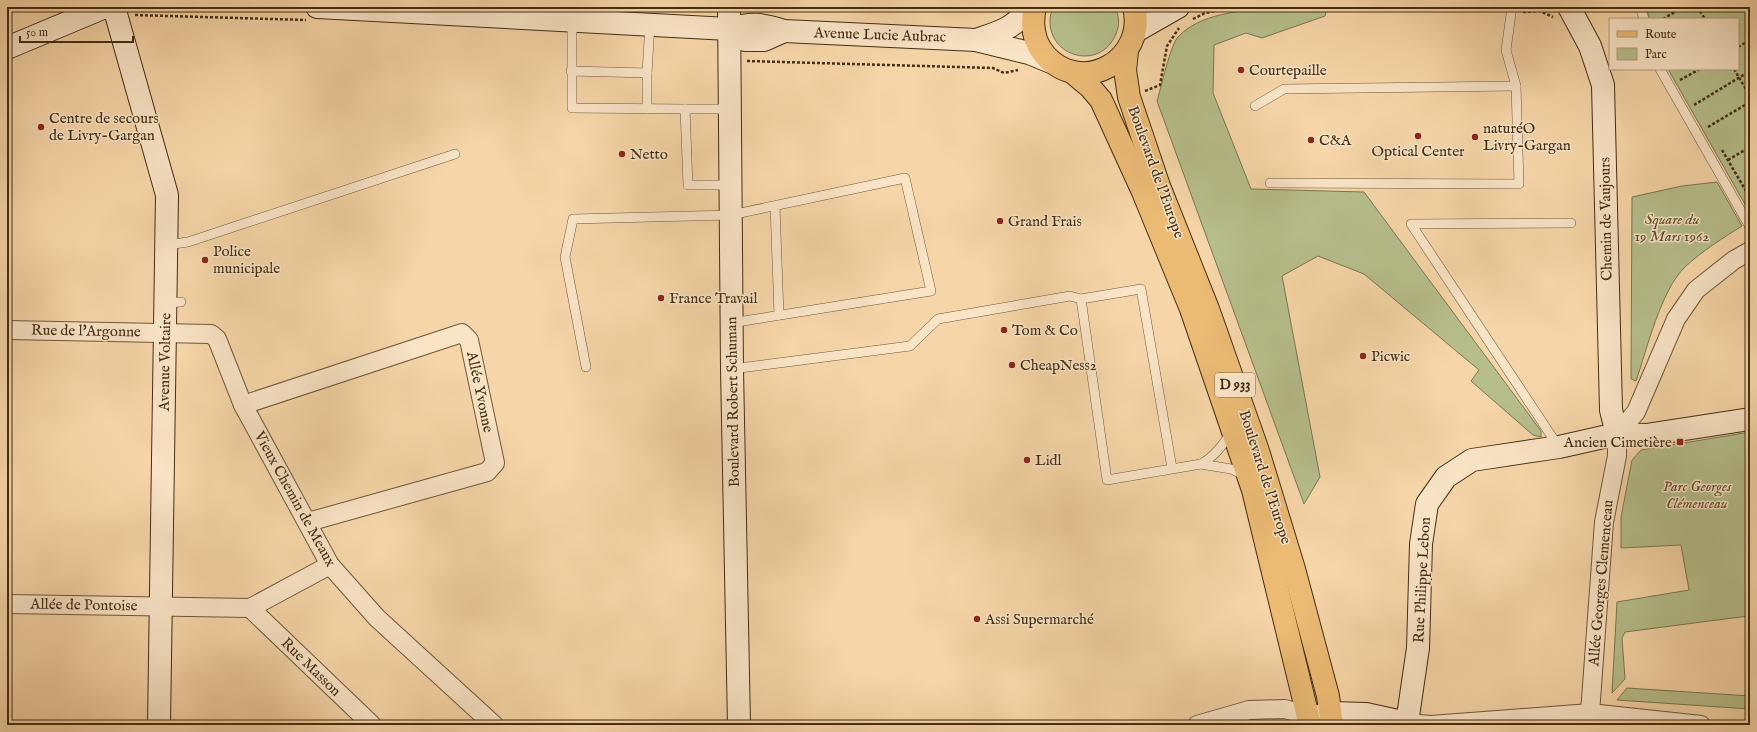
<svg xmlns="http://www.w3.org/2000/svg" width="1757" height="732" font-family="'IM FELL English',serif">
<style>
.green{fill:#b6bf8c;stroke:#7c7650}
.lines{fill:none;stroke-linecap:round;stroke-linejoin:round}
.lane-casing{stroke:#705838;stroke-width:10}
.street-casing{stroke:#705838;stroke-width:20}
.secondary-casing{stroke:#432e13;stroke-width:24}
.primary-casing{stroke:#432e13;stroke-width:24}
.path{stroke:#432e13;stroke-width:2.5;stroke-dasharray:3 2;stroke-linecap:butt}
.lane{stroke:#f9e4c6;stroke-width:9}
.street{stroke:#f9e4c6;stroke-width:18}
.secondary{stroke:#f9e4c6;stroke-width:22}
.primary{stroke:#ebbb74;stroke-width:22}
.poi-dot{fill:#8f2418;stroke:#f9e4c6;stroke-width:1.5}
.labels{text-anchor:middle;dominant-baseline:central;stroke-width:3;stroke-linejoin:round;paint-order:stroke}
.shield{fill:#f9e4c6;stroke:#7a6549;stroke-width:1}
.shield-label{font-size:14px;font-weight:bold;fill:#432e13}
.street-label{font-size:15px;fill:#432e13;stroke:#f9e4c6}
.poi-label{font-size:15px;fill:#432e13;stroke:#f9e4c6;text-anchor:start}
.park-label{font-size:15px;font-style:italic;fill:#5a4b2b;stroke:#f9e4c6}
</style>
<rect width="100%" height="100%" fill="#f6d6a8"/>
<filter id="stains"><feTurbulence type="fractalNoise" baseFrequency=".005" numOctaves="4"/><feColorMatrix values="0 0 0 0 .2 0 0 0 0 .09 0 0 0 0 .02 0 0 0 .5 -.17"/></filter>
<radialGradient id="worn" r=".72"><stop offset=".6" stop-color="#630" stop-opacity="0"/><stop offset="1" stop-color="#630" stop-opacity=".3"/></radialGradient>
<g class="green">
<path d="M 1053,7 L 1115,7 C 1119,15 1120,25 1116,34 C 1101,71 1048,58 1050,19 C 1050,15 1052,11 1053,7 Z"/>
<path d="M 1268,7 L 1327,7 L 1325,16 L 1262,38 L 1246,33 L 1214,45 L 1213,93 L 1251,189 L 1364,192 L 1541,431 L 1541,437 L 1533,435 L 1471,381 L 1479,370 L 1364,274 L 1318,256 L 1282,276 L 1320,477 L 1304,504 L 1157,101 C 1161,88 1170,46 1178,37 C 1200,13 1239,12 1268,7 Z"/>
<polygon points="1646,7 1750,7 1750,213 1668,69 1738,69 1738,19 1650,19"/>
<path d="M 1717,182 L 1742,226 C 1723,238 1702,251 1685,267 C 1661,290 1647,349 1636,381 L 1631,379 L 1632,197 L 1682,186 Z"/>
<polygon points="1750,432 1750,624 1748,616 1625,632 1622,638 1625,679 1612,693 1617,602 1689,590 1681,545 1621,548 1621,517 1632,460 1641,450"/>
<polygon points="1627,688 1750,696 1750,709 1617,700"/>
</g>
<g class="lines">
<defs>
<g id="lane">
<polyline points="1640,7 1644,19"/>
<polyline points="572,21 572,108 685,109 688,185 730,185"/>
<polyline points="1660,69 1750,227"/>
<polyline points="571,71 647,73"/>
<polyline points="1255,106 1284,89 1516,86"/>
<polyline points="647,109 647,73 650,24"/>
<polyline points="685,109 730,109"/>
<polyline points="1270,183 1519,184 1516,86 1506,50 1512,7"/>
<polyline points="775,206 779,315"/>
<polyline points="166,245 188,242 455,154"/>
<polyline points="166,303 181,302"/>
<polyline points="586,367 565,257 573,219 731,215 905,178 931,291 731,323"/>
<polyline points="732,369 910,346 938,319 1070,296 1081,299"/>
<path d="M 1231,432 C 1223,445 1215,456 1201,464 L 1231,469 L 1244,475"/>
<polyline points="1558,446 1411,224 1571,223"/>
<polyline points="1172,468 1141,289 1081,299 1107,480 1201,464"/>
</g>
<g id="street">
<polyline points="7,330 211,334 217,339 243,405 330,565 377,618 494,725"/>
<polyline points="243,405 462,333 469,340 495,463 487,472 308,522"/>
<polyline points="7,604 250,608 330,565"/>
<polyline points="250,608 372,725"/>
<polyline points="1197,725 1249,710 1285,709 1306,715"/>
<polyline points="1407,725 1407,723 1431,725 1590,713 1701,725"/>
<polyline points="1593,725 1590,713 1604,522 1617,456 1617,434 1636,412 1676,319 1696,290 1734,260 1750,251"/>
</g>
<g id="secondary">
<polyline points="114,7 167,195 159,725"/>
<path d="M 317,7 L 729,29 C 752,22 762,24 784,31 L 976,40 L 1029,53 L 1051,62"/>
<polyline points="729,7 732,369 739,725"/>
<polyline points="1569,7 1590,46 1603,85 1611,410 1617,434"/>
<polyline points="729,29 745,40 764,40 784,31"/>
<polyline points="1136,31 1178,7"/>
<path d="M 976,40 C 1003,31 1012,29 1031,7"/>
<polyline points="7,48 105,7"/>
<polyline points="1311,716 1316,717 1331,713 1366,714 1407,723 1418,648 1421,544 1427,504 1446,477 1472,460 1559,447 1617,434 1646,435 1750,419"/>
</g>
<g id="primary">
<path d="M 1035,7 C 1031,25 1033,41 1045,55 C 1082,97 1147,60 1134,7"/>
<polyline points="1127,51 1125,70 1129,97 1159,186 1208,309 1258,451 1294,569 1328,696 1332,725"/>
<polyline points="1072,72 1090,87 1101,100 1143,192 1191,309 1253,490 1310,725"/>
</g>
</defs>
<use href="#lane" class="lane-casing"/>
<use href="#street" class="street-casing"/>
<use href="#secondary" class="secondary-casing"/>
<use href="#primary" class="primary-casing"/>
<g class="path">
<polyline points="1493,7 1494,9 1500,11"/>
<polyline points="1697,7 1705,19"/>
<polyline points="1523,12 1540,11 1553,17"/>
<polyline points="135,15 306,20"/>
<polyline points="1193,19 1205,13 1238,7"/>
<polyline points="1663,19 1683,7"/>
<polyline points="1738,47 1750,40"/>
<polyline points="747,61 993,68 1004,73 1018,70"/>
<polyline points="1734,69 1750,96"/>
<polyline points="1680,80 1700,69"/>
<polyline points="1145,91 1160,85 1167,46 1179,28"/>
<polyline points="1694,105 1750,71"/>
<polyline points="1708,127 1750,102"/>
<polyline points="1722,150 1750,198"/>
<polyline points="1728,160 1750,147"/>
<polyline points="1746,191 1750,189"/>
</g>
<use href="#lane" class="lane"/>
<use href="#street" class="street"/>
<use href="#secondary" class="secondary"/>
<use href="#primary" class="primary"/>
</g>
<g class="poi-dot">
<circle cx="1241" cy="70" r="4"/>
<circle cx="41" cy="127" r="4"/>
<circle cx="1418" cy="136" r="4"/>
<circle cx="1475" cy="137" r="4"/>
<circle cx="1311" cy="140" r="4"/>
<circle cx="622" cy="154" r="4"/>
<circle cx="1000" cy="221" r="4"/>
<circle cx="205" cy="260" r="4"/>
<circle cx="661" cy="298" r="4"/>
<circle cx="1004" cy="330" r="4"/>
<circle cx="1363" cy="356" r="4"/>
<circle cx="1012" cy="365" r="4"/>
<rect x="1676" y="438" width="8" height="8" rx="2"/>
<circle cx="1027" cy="460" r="4"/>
<circle cx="977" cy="619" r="4"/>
</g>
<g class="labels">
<rect class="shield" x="1215" y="373" width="40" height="24" rx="3"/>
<g class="shield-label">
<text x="1235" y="385">D 933</text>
</g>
<g class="street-label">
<text transform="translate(880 35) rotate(2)">Avenue Lucie Aubrac</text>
<text transform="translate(1156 172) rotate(70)">Boulevard de l'Europe</text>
<text transform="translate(1606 219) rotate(-91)">Chemin de Vaujours</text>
<text transform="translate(86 331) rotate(1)">Rue de l'Argonne</text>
<text transform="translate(165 362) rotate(-89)">Avenue Voltaire</text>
<text transform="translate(480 392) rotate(78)">Allée Yvonne</text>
<text transform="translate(733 402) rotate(-91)">Boulevard Robert Schuman</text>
<text transform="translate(1265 477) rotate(72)">Boulevard de l'Europe</text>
<text transform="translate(295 499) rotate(61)">Vieux Chemin de Meaux</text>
<text transform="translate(1422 580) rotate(-87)">Rue Philippe Lebon</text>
<text transform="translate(1601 583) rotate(-85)">Allée Georges Clemenceau</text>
<text transform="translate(84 605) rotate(1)">Allée de Pontoise</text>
<text transform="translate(311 667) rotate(44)">Rue Masson</text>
</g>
<g class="poi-label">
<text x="1249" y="70">Courtepaille</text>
<text x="49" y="118">Centre de secours<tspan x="49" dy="17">de Livry-Gargan</tspan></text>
<text x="1483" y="128">naturéO<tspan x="1483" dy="17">Livry-Gargan</tspan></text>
<text x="1319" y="140">C&amp;A</text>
<text x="1418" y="151" text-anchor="middle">Optical Center</text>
<text x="630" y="154">Netto</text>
<text x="1008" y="221">Grand Frais</text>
<text x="213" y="251">Police<tspan x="213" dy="17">municipale</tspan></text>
<text x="669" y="298">France Travail</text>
<text x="1012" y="330">Tom &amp; Co</text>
<text x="1371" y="356">Picwic</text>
<text x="1020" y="365">CheapNess2</text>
<text x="1672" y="442" text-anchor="end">Ancien Cimetière</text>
<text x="1035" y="460">Lidl</text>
<text x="985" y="619">Assi Supermarché</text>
</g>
<g class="park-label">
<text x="1672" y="219">Square du<tspan x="1672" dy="17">19 Mars 1962</tspan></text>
<text x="1697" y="486">Parc Georges<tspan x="1697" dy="17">Clémenceau</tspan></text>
</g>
</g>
<rect width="1757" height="732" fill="none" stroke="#f6d6a8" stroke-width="24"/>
<rect x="8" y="8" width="1741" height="716" fill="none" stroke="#432e13" stroke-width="2"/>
<rect x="12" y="12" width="1733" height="708" fill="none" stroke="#432e13"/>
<rect x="1609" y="18" width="130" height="52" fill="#f9e4c6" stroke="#b09b7e"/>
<rect x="1617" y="31" width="20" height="6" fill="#ebbb74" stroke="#b09b7e"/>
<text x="1645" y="38" font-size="12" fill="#432e13">Route</text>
<rect x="1617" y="48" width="20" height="12" fill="#b6bf8c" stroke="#b09b7e"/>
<text x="1645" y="58" font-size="12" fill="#432e13">Parc</text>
<path d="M20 36v6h113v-6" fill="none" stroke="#432e13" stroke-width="2"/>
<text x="26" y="36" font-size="12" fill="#432e13" stroke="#f9e4c6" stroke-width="3" paint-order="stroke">50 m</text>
<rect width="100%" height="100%" filter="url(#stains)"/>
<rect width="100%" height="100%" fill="url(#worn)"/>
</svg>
